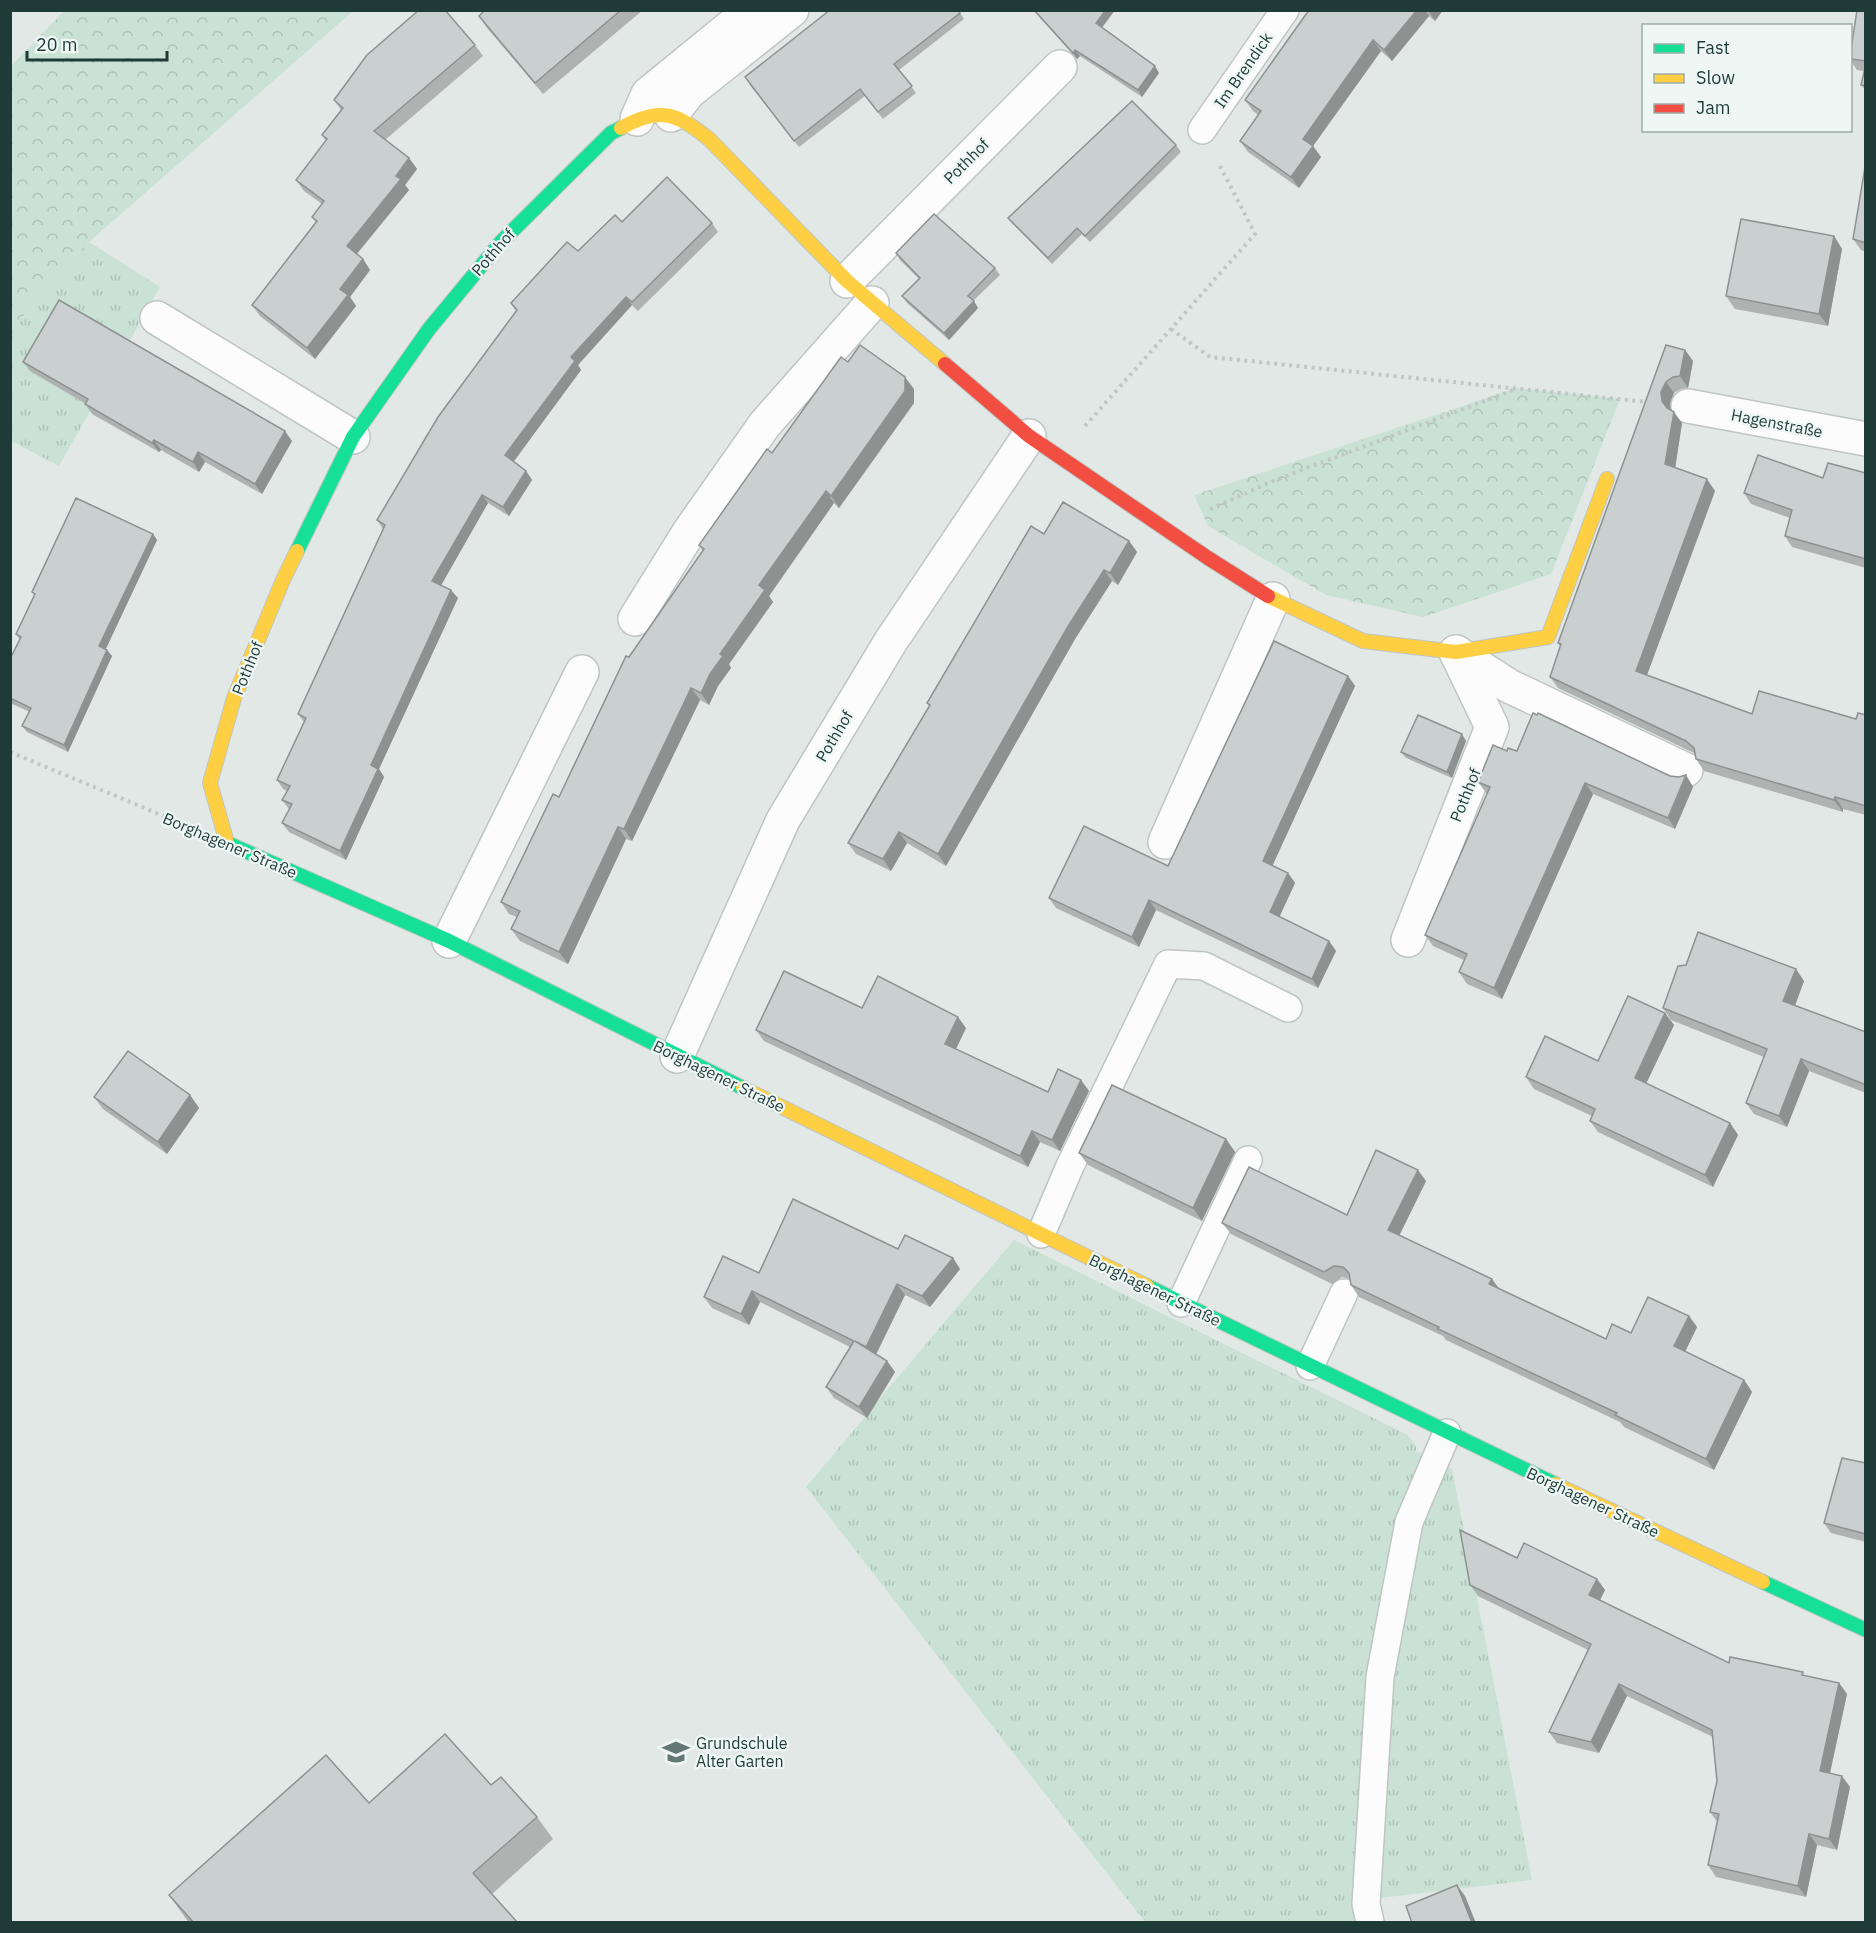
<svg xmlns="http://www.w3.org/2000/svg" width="1876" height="1933" font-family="'IBM Plex Sans',sans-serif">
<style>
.grass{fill:url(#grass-tufts)}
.forest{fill:url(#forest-crowns)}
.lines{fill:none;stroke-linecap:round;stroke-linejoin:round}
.lane-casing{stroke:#bfc5c3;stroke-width:30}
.street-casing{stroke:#bfc5c3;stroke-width:36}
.fast-casing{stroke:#bdc6c3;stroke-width:16}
.slow-casing{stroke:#bdc6c3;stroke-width:16}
.jam-casing{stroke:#bdc6c3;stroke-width:16}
.path{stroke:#bfc8c7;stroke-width:4;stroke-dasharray:3 4.5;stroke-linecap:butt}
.lane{stroke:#fbfcfb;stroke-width:27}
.street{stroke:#fbfcfb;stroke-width:33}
.fast{stroke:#16e098;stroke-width:14}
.slow{stroke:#ffcf43;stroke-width:14}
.jam{stroke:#f24e42;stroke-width:14}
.wall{fill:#aeb3b2}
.shaded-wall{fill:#8d9291}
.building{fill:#cad0cf;stroke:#8d9291;stroke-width:1.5}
.labels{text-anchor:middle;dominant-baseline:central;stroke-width:4.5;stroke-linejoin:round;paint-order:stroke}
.street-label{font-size:16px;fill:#1f3b38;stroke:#eff7f5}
.poi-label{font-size:16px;fill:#1f3b38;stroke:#eff7f5;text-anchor:start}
</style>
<defs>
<pattern id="grass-tufts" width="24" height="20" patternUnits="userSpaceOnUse" patternTransform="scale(1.5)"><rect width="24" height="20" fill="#cae2d5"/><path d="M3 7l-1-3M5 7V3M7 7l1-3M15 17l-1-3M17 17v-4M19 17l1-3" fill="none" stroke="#adc3b8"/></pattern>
<pattern id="forest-crowns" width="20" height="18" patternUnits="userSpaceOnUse" patternTransform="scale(1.5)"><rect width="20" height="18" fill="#cae2d5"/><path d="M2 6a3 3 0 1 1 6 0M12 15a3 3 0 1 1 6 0" fill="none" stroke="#adc3b8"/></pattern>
</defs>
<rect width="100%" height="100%" fill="#e2e8e6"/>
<g class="grass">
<polygon points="89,242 160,287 59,466 11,441 10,339 33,298"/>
<polygon points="1014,1240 1408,1435 1416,1446 1416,1451 1452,1469 1532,1880 1355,1901 1354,1922 1145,1922 806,1487 865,1417 867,1418 876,1403"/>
</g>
<g class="forest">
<polygon points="64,11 353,11 89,242 33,298 11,339 11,66"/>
<polygon points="1517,388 1620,399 1551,574 1423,617 1326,595 1208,526 1194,495"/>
</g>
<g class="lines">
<defs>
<g id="lane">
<polyline points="1202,130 1285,10"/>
<polyline points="1041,1234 1070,1166 1168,964 1204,966 1288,1008"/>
<polyline points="1181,1303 1248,1160"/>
<polyline points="1310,1366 1344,1293"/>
<polyline points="1370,1922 1366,1904 1380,1677 1409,1522 1447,1433"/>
</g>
<g id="street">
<polyline points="671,115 689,92 792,10"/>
<polyline points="637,119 648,94 751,10"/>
<polyline points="847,281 1060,67"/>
<polyline points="157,318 353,437"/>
<polyline points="1688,406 1866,439"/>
<polyline points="635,619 689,532 765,424 872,303"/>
<polyline points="1456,652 1509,686 1686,770"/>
<polyline points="1165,842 1273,599"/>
<polyline points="1408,940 1492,727 1456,652"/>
<polyline points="449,941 582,672"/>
<polyline points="677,1056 783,820 891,641 1029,436"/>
</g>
<g id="fast">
<polyline points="297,551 353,437 429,329 501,242 611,133 621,128"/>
<polyline points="227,843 449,941 743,1088"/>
<polyline points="1147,1286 1555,1484"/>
<polyline points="1763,1582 1866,1630"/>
</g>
<g id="slow">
<path d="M 621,128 C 660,106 676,113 709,139 L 847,281 L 945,364"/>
<polyline points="1268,596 1363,641 1456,652 1548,637 1607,479"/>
<polyline points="227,843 210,783 234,698 283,580 297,551"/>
<polyline points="743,1088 1147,1286"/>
<polyline points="1555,1484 1763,1582"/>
</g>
<polyline id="jam" points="945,364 1029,436 1208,558 1268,596"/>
</defs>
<use href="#lane" class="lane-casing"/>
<use href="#street" class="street-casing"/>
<use href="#fast" class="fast-casing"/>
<use href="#slow" class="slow-casing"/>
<use href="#jam" class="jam-casing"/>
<g class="path">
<polyline points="1171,329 1210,357 1647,402"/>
<polyline points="1085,426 1255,234 1218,162"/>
<polyline points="1210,509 1273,481 1516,389"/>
<polyline points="10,752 178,822"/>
</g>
<use href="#lane" class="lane"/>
<use href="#street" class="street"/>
<use href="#fast" class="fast"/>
<use href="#slow" class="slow"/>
<use href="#jam" class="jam"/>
</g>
<g class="wall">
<polygon points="485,10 643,10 543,94 487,28 479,16"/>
<polygon points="958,10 964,19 899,70 916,93 883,119 865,96 799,147 749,84"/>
<polygon points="1033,10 1115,10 1102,27 1159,73 1142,97 1080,56 1077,59"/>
<polygon points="1309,10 1443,10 1435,21 1429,16 1392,61 1381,51 1313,146 1321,157 1299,188 1248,152 1240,141 1258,115 1253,111 1245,100"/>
<polygon points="1866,10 1866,91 1861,85 1864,71 1857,70 1851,61 1851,50"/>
<polygon points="475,45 483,56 385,140 409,158 417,169 405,185 409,190 357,254 363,259 370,270 350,297 356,306 315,359 260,316 252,305 316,223 312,217 322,204 304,191 296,180 326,141 322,135 341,110 334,100"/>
<polygon points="1176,145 1181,152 1090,242 1082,234 1052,264 1013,224 1008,218"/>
<polygon points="1866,161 1866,252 1861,250 1853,239"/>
<polygon points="622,222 712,223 718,232 638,311 632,305 578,365 581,370 513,461 526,471 532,480 509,516 488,503 441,585 458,598 379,769 384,777 346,860 289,832 282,823 289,809 282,800 287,791 283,789 277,780 304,722 298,714 383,529 377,520 516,311 511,303 578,251"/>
<polygon points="1834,236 1842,249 1828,326 1735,309 1726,296"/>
<polygon points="896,253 995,268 1000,275 973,301 978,308 949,340 907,303 902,296 919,279 900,260"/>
<polygon points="1666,345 1685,350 1693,361 1688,388 1681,389 1674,393 1670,403 1670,410 1682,423 1675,467 1715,491 1647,675 1752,714 1856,719 1866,715 1866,815 1843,809 1843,812 1704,771 1696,759 1694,753 1558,688 1550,677 1560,646 1558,643"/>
<polygon points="23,362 292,441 262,494 205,462 199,472 161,450 159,452 92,414 85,404 86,404 30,371"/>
<polygon points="848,362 914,389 914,403 839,508 834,503 769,596 773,602 729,664 731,668 718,686 709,705 700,700 632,841 626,839 568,964 520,941 511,929 517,917 509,914 501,902 559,797 629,657 703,551 699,545 772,453"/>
<polygon points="1866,473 1866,568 1792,547 1785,536 1790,518 1751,504 1744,493 1823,478"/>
<polygon points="153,534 157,540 105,649 112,656 68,752 27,732 22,726 30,712 10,703 10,659 20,640 16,634 34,595 32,592"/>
<polygon points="1044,534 1129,541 1137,552 1118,585 1112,581 1075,639 946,866 907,843 891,871 856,854 848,843 929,706 927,703"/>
<polygon points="1348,676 1355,686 1272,866 1288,873 1295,883 1279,917 1329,941 1336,951 1318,988 1156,910 1139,947 1056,908 1049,898 1168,866"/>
<polygon points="1466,741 1452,778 1406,758 1401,752"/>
<polygon points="1507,751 1517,751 1679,777 1686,775 1693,787 1675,829 1593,794 1502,999 1467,984 1459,972 1464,960 1433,946 1425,935 1487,794 1478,782"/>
<polygon points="1804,981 1795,1006 1866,1032 1866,1093 1809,1071 1787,1127 1754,1114 1746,1103 1764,1057 1671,1020 1663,1008"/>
<polygon points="862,1008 966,1028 956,1049 1048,1092 1089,1091 1060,1151 1040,1142 1028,1167 764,1041 756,1030"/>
<polygon points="1665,1013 1674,1025 1646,1084 1730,1123 1738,1135 1713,1187 1598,1132 1590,1121 1592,1116 1534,1089 1526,1077 1598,1061"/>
<polygon points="190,1095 199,1108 167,1154 103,1109 94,1097"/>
<polygon points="1226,1139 1235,1152 1202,1221 1088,1165 1079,1153"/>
<polygon points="1426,1181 1399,1236 1499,1289 1606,1339 1631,1333 1689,1316 1697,1327 1685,1352 1744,1380 1752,1392 1714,1470 1624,1427 1620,1422 1446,1340 1443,1336 1359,1297 1351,1285 1350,1279 1342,1277 1332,1284 1231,1234 1222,1223 1347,1215"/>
<polygon points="898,1249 953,1258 960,1269 930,1307 905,1295 876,1355 887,1361 895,1372 867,1418 834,1398 826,1387 850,1347 760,1302 749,1325 712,1308 704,1297 759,1273"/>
<polygon points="1866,1463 1866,1542 1831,1533 1824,1523"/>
<polygon points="1517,1558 1597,1579 1605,1590 1600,1600 1729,1663 1806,1676 1839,1683 1847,1694 1830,1773 1850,1787 1837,1850 1817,1845 1806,1897 1716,1877 1708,1865 1718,1823 1710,1812 1717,1781 1713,1737 1627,1696 1599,1753 1557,1743 1549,1732 1588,1650 1478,1596 1470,1585"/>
<polygon points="491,1785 537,1817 553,1839 492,1894 518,1923 189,1923 169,1895 369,1803"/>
</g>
<g class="shaded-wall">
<polygon points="1106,10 1115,10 1101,29 1096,23"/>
<polygon points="1417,10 1425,10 1429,16 1392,61 1384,50"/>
<polygon points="1428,10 1443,10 1435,21"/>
<polygon points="1373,40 1381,51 1313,146 1321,157 1299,188 1291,177 1303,139"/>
<polygon points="1075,50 1080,56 1077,59 1073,53"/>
<polygon points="1155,66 1159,73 1142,97 1138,90"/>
<polygon points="409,158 417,169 405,185 409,190 354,257 347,246"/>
<polygon points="1834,236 1842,249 1828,326 1819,314"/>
<polygon points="363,259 370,270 350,297 356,306 315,359 307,348 340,289"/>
<polygon points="626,297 632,305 578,365 581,370 512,464 505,455 571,357"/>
<polygon points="974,301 978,308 949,340 944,333"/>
<polygon points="1685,350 1693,361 1688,388 1680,376"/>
<polygon points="905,377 914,389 914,403 839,508 831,496"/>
<polygon points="1666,382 1674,393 1670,403 1671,413 1662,401 1661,392"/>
<polygon points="1674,412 1682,423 1674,476 1665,464"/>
<polygon points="285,431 292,441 262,494 255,484"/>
<polygon points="154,440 161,450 159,452 152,443"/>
<polygon points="198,452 205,462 199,472 193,462"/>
<polygon points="526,471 532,480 509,516 503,507"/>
<polygon points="1707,479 1715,491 1644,683 1636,671"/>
<polygon points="826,491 834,503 769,596 773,602 729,664 731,668 718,686 709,705 701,693 720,654 759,585"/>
<polygon points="482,495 488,503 439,589 432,581"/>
<polygon points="153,534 157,540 104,653 99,646"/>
<polygon points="1129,541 1137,552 1118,585 1110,573"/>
<polygon points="1104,570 1112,581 1075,639 946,866 938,854 1067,628"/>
<polygon points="451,590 458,598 379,769 384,777 346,860 340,851 371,765"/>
<polygon points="107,650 112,656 68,752 64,745"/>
<polygon points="1348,676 1355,686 1270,871 1263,861"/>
<polygon points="691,688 700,700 632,841 624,829"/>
<polygon points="1462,734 1466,741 1452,778 1447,772"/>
<polygon points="1686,775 1693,787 1675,829 1668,818"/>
<polygon points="1585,783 1593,794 1502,999 1494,988"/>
<polygon points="1835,797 1843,809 1843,812 1834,800"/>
<polygon points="618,827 626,839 568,964 559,952"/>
<polygon points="899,832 907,843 891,871 883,859"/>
<polygon points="1288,873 1295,883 1277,922 1270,912"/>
<polygon points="1149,900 1156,910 1139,947 1132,937"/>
<polygon points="1329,941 1336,951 1318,988 1312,979"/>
<polygon points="1796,969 1804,981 1792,1013 1783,1001"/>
<polygon points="1665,1013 1674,1025 1643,1090 1635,1078"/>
<polygon points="958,1017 966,1028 953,1055 945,1044"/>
<polygon points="1801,1059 1809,1071 1787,1127 1779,1116"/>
<polygon points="1081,1080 1089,1091 1060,1151 1052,1140"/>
<polygon points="190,1095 199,1108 167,1154 158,1142"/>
<polygon points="1730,1123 1738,1135 1713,1187 1705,1175"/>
<polygon points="1032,1131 1040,1142 1028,1167 1020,1156"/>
<polygon points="1226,1139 1235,1152 1202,1221 1193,1208"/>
<polygon points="1418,1170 1426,1181 1396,1242 1388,1230"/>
<polygon points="953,1258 960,1269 930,1307 922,1296"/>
<polygon points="1492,1279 1500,1290 1489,1284"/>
<polygon points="897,1284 905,1295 874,1358 866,1347"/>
<polygon points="752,1291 760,1302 749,1325 741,1314"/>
<polygon points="1689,1316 1697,1327 1682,1358 1674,1346"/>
<polygon points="887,1361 895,1372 867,1418 859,1407"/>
<polygon points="1744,1380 1752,1392 1714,1470 1706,1459"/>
<polygon points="1597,1579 1605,1590 1597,1606 1589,1595"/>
<polygon points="1839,1683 1847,1694 1828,1782 1820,1771"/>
<polygon points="1619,1684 1627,1696 1599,1753 1591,1742"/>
<polygon points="1842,1776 1850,1787 1837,1850 1829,1839"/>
<polygon points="1809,1834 1817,1845 1806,1897 1798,1886"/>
<polygon points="1457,1885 1465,1896 1476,1923 1472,1923"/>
</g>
<g class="building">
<polygon points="419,10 445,10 475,45 374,131 409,158 396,176 401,179 347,246 363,259 340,289 348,295 307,348 252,305 317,221 312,217 324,201 296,180 327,139 322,135 343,108 334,100 367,55"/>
<polygon points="485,10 621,10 535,83 479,16"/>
<polygon points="830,10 958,10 960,13 894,64 912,86 878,112 860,89 794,141 745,77"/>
<polygon points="1034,10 1106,10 1096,23 1155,66 1138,90 1075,50 1073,53"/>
<polygon points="1309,10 1417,10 1384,50 1373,40 1303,139 1313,146 1291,177 1240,141 1261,111 1245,100"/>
<polygon points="1857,10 1866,10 1866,61 1851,59 1851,50"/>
<polygon points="1866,64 1866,86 1861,85"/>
<polygon points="1132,101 1176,145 1085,236 1077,228 1048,258 1008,218"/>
<polygon points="1866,161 1866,243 1853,239"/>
<polygon points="667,177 712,223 632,302 626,297 571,357 575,361 505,455 526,471 503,507 482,495 432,581 451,590 371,765 378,769 340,851 282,823 292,804 282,800 290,786 277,780 306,718 298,714 385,525 377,520 438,417 517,310 511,303 567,242 578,251 615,215 622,222"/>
<polygon points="934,214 995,268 968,296 974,301 944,333 902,296 920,278 896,253"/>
<polygon points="1741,219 1834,236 1819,314 1726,296"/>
<polygon points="59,300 285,431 255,484 198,452 193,462 154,440 152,443 85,404 88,399 23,362"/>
<polygon points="860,345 905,377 905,391 831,496 826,491 759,585 765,590 720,654 723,656 710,674 701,693 691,688 624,829 618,827 559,952 511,929 520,911 501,902 553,794 559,797 626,656 629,657 704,549 699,545 767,449 772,453 841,357 848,362"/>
<polygon points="1666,345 1685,350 1680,376 1673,377 1666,382 1661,392 1662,401 1667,408 1674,412 1665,464 1707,479 1636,671 1752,714 1759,691 1856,719 1858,713 1866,715 1866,806 1835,797 1834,800 1696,759 1694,748 1686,741 1550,677 1561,644 1558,643"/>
<polygon points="1758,455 1823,478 1828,463 1866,473 1866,559 1785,536 1792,510 1744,493"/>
<polygon points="76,498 153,534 99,646 107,650 64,745 22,726 31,708 10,698 10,659 21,637 16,634 35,594 32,592"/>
<polygon points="1063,502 1129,541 1110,573 1104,570 1067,628 938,854 899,832 883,859 848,843 930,705 927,703 1031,526 1044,534"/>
<polygon points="1274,641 1348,676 1263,861 1288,873 1270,912 1329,941 1312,979 1149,900 1132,937 1049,898 1084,826 1168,866"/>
<polygon points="1533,713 1537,715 1538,713 1670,776 1679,777 1686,775 1668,818 1585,783 1494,988 1459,972 1467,954 1425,935 1490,787 1478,782 1493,745 1507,751 1508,748 1517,751"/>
<polygon points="1418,715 1462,734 1447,772 1401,752"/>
<polygon points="1698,932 1796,969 1783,1001 1866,1032 1866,1085 1801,1059 1779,1116 1746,1103 1767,1049 1663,1008 1678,966 1686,965"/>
<polygon points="784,971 862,1008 878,976 958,1017 945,1044 1048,1092 1058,1069 1081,1080 1052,1140 1032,1131 1020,1156 756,1030"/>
<polygon points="1628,996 1665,1013 1635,1078 1730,1123 1705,1175 1590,1121 1595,1109 1526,1077 1545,1036 1598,1061"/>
<polygon points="128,1051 190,1095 158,1142 94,1097"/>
<polygon points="1112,1085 1226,1139 1193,1208 1079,1153"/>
<polygon points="1376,1150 1418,1170 1388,1230 1492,1279 1489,1284 1606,1339 1612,1324 1631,1333 1648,1297 1689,1316 1674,1346 1744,1380 1706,1459 1615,1415 1617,1413 1438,1329 1439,1327 1351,1285 1349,1273 1343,1267 1334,1266 1324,1272 1222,1223 1249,1167 1347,1215"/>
<polygon points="793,1199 898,1249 905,1235 953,1258 922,1296 897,1284 866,1347 855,1341 887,1361 859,1407 826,1387 854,1341 752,1291 741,1314 704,1297 723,1256 759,1273"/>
<polygon points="1842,1458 1866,1463 1866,1534 1824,1523"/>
<polygon points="1460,1530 1517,1558 1524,1543 1597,1579 1589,1595 1729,1663 1730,1657 1803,1672 1802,1675 1839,1683 1820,1771 1842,1776 1829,1839 1809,1834 1798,1886 1708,1865 1719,1814 1710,1812 1717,1781 1712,1730 1619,1684 1591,1742 1549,1732 1591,1644 1470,1585"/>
<polygon points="445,1734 491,1785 501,1777 537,1817 473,1873 518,1923 194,1923 169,1895 326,1755 369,1803"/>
<polygon points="1457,1885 1472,1923 1412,1923 1406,1906"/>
</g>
<defs>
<symbol id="school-bare" viewBox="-9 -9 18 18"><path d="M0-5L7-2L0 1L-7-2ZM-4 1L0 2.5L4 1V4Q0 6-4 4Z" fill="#637875" stroke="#eff7f5" stroke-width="2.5" paint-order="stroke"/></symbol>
</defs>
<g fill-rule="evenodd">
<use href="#school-bare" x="657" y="1733" width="38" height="38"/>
</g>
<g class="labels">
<g class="street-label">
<text transform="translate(1243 70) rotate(-55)">Im Brendick</text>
<text transform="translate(966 161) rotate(-45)">Pothhof</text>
<text transform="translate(493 252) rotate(-49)">Pothhof</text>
<text transform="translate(1777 423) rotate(11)">Hagenstraße</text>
<text transform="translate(247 668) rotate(-68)">Pothhof</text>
<text transform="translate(834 736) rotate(-59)">Pothhof</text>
<text transform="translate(1465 795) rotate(-68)">Pothhof</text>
<text transform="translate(230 845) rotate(23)">Borghagener Straße</text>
<text transform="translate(719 1076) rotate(26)">Borghagener Straße</text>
<text transform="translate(1155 1290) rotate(26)">Borghagener Straße</text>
<text transform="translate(1593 1502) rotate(25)">Borghagener Straße</text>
</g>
<g class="poi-label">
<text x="696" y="1743">Grundschule<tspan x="696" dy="18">Alter Garten</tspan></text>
</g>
</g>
<rect width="1876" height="1933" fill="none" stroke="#1f3b38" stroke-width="24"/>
<rect x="1642" y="24" width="210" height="108" fill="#eff7f5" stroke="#9caca9" stroke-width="1.5"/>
<rect x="1654" y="44" width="30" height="9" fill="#16e098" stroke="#9caca9" stroke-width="1.5"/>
<text x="1696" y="54" font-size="18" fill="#1f3b38">Fast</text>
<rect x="1654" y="74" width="30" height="9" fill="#ffcf43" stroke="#9caca9" stroke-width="1.5"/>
<text x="1696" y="84" font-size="18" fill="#1f3b38">Slow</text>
<rect x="1654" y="104" width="30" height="9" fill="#f24e42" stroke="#9caca9" stroke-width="1.5"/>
<text x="1696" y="114" font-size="18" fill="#1f3b38">Jam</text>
<path d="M27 51v9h140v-9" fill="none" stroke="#1f3b38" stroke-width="3"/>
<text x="36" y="51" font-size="18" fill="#1f3b38" stroke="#eff7f5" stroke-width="4.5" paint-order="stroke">20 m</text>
</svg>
